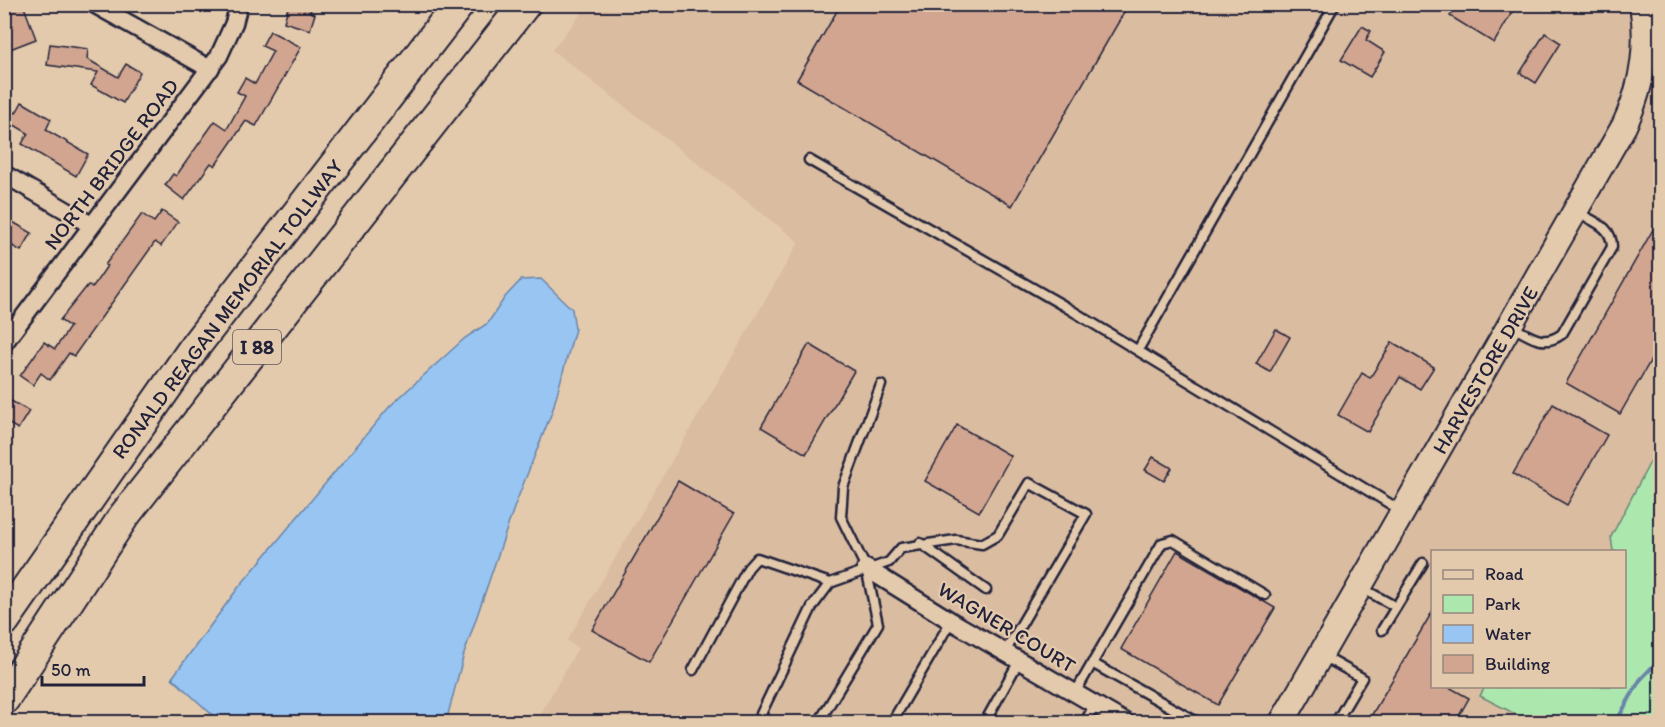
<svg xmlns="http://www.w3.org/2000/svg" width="1665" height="727" font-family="Itim,sans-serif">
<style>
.built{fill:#dabca1;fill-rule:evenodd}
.green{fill:#ace8ae;stroke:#678574;stroke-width:1.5}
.water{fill:#98c5f2;stroke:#6984a9;stroke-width:1.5}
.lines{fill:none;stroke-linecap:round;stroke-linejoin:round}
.stream{stroke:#6984a9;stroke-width:4}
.building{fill:#d1a58f;stroke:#22223b;stroke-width:1.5}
.lane-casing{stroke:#22223b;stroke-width:13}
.street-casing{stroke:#22223b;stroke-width:21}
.secondary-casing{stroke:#22223b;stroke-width:28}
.highway-casing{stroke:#22223b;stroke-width:34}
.lane{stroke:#e4caac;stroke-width:8}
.street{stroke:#e4caac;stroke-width:16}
.secondary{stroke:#e4caac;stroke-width:24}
.highway{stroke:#e4caac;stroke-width:30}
.labels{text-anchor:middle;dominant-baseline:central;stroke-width:4.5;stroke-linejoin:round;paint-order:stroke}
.shield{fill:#e4caac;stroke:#5c545d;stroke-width:1.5}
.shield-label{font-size:20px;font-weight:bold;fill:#22223b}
.street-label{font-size:21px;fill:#22223b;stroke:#e4caac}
</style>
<rect width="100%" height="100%" fill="#e4caac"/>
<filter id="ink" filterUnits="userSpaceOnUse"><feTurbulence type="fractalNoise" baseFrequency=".0167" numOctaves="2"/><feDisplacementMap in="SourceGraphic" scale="12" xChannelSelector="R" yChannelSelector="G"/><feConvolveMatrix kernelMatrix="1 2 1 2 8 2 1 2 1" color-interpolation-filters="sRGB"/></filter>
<g filter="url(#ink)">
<path class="built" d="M 588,5 L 1660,5 L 1660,722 L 536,722 L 578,648 L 567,641 L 799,242 L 552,50 ZM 1432,552 L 1624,552 L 1624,686 L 1432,686 Z"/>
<polygon class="green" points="1660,443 1660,722 1531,722 1480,696 1485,687 1624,686 1624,552 1613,551 1611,537"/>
<polygon class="water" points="541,279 572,309 575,329 552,412 515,505 464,654 446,722 220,722 172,678 238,588 390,406 465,338 488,323 505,297 521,280"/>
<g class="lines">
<polyline class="stream" points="1616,722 1640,680 1660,659"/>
</g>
<g class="building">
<polygon points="15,4 23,4 36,39 10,49 4,34 4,9"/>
<polygon points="289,4 313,4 310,12 315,14 310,30 284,22"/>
<polygon points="841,4 1129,4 1012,206 797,80"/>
<polygon points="1457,4 1506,4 1514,9 1494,43 1450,16"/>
<polygon points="1362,26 1371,31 1366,40 1385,52 1370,77 1341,60"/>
<polygon points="270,31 301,47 256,126 246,121 215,166 211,163 184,200 165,185 173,174 176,176 215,121 227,129 245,96 237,92 245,78 255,84 273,51 262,46"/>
<polygon points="1545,33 1561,43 1536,83 1520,73"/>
<polygon points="50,44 88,49 87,59 118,77 126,64 140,72 123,103 91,85 98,72 47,65"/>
<polygon points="22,102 51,119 46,130 88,154 76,176 22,144 28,133 4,119 4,107 16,113"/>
<polygon points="162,211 178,222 161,246 155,242 74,356 69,353 50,380 41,373 33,385 20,376 44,342 55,349 70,327 60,320 88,285 92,288 107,266 105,265 142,214 154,222"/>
<polygon points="4,217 32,233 21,251 4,241"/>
<polygon points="1660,217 1660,344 1620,414 1566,383"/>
<polygon points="1276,329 1290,337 1270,372 1256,364"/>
<polygon points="1392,342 1434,367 1420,389 1400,377 1368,432 1338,415 1362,373 1370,378"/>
<polygon points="809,344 854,371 806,454 761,427"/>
<polygon points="4,397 29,411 18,429 4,421"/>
<polygon points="1553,404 1607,435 1567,505 1513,474"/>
<polygon points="957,425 1011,456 979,512 925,481"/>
<polygon points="1153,457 1172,468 1164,481 1145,470"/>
<polygon points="678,481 734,514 649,662 592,630"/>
<polygon points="1177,551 1275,608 1218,705 1121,649"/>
<polygon points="1432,612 1432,687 1449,687 1469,698 1455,723 1367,723"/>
</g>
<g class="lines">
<defs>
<g id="lane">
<polyline points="809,160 1066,307 1400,510"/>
<path d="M 1511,326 C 1530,336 1543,348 1562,334 L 1612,247 C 1612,226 1594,222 1577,212"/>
<polyline points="1138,350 1335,4"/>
<polyline points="920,543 986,590"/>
<polyline points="1360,587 1396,607"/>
<polyline points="1382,630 1423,563"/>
<polyline points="1321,655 1362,678 1336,722"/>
<polyline points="1092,663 1197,722"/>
<polyline points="693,670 748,568 757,558 830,583"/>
<polyline points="1075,693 1162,543 1173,540 1265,595"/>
<polyline points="766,722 761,714 812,607 830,583 889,562 901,548 956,540 982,544 998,535 1029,483 1086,514 1005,652"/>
<polyline points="819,722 878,624 866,568 841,517 843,487 881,385"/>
<polyline points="892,722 951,621"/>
<polyline points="985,722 1019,661"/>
<polyline points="1085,722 1095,704"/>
</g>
<g id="street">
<polyline points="94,4 210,69"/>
<polyline points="4,174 91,225"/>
<polyline points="4,343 219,56 234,23 239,4"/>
<polyline points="866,568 951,621 1125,722"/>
</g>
<path id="secondary" d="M 1282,722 L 1624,126 C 1642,88 1649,46 1642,4"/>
<g id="highway">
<polyline points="4,621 196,345 459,4"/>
<polyline points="4,699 124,516 525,4"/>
</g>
</defs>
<use href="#lane" class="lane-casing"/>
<use href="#street" class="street-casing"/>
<use href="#secondary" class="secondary-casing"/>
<use href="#highway" class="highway-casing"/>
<use href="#lane" class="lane"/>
<use href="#street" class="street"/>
<use href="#secondary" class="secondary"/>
<use href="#highway" class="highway"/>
</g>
</g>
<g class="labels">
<rect class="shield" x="233" y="330" width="48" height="34" rx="4.5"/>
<g class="shield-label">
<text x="257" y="347">I 88</text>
</g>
<g class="street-label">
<text transform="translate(111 164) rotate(-53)">NORTH BRIDGE ROAD</text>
<text transform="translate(227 309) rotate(-53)">RONALD REAGAN MEMORIAL TOLLWAY</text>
<text transform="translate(1485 370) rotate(-60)">HARVESTORE DRIVE</text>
<text transform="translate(1007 627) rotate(31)">WAGNER COURT</text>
</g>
</g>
<rect width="1665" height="727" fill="none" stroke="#e4caac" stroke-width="24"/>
<rect x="12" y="12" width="1641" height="703" fill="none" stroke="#22223b" stroke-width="2" filter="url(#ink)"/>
<rect x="1431" y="550" width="195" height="138" fill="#e4caac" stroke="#96877f" stroke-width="1.5"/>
<rect x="1443" y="570" width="30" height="9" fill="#e4caac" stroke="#96877f" stroke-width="1.5"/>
<text x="1485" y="580" font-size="18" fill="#22223b">Road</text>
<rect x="1443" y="595" width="30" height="18" fill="#ace8ae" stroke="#96877f" stroke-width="1.5"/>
<text x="1485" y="610" font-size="18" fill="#22223b">Park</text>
<rect x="1443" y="625" width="30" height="18" fill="#98c5f2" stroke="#96877f" stroke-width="1.5"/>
<text x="1485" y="640" font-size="18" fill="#22223b">Water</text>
<rect x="1443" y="655" width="30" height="18" fill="#d1a58f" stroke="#96877f" stroke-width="1.5"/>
<text x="1485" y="670" font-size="18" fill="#22223b">Building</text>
<path d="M42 676v9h102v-9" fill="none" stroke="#22223b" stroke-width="3"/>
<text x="51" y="676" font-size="18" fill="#22223b" stroke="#e4caac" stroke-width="4.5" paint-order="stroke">50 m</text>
</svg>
